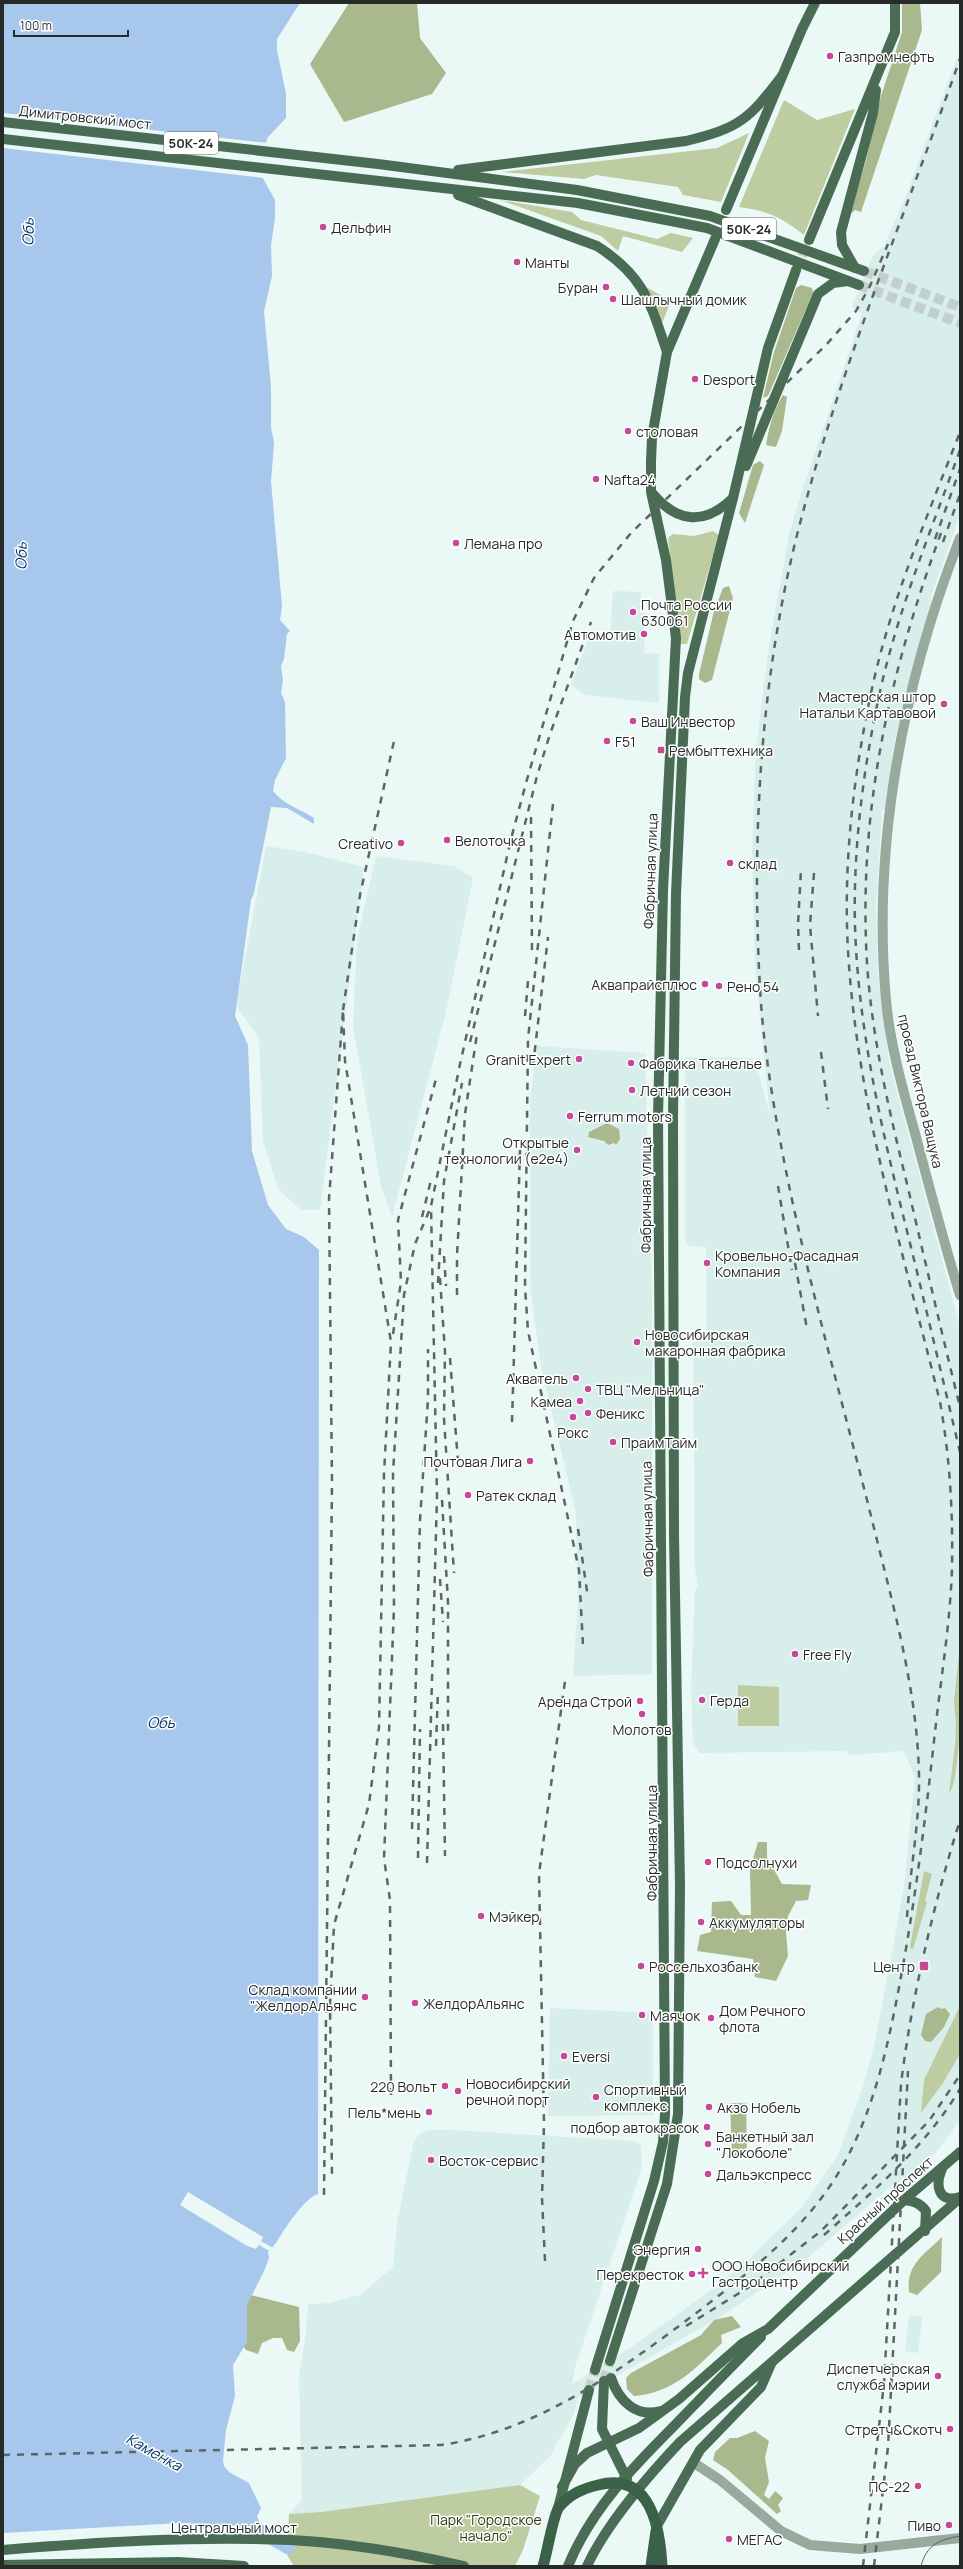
<svg xmlns="http://www.w3.org/2000/svg" width="963" height="2569" font-family="Manrope,sans-serif">
<style>
.built{fill:#d7eeeb}
.green{fill:#becca2}
.forest{fill:#a9b88d}
.water{fill:#a7c8ec}
.pier{fill:#eaf8f6}
.lines{fill:none;stroke-linecap:round;stroke-linejoin:round}
.river{stroke:#a7c8ec;stroke-width:14}
.primary-tunnel{stroke:#c3cfcd;stroke-width:10;stroke-dasharray:10 5;stroke-linecap:butt}
.tertiary{stroke:#97aa9d;stroke-width:10}
.primary{stroke:#4a6c55;stroke-width:10}
.trunk{stroke:#3c6149;stroke-width:11}
.tram{stroke:#5e6564;stroke-width:1}
.rail{stroke:#5e6564;stroke-width:2.5;stroke-dasharray:7 7;stroke-linecap:butt}
.poi-dot{fill:#c54997;stroke:#fff;stroke-width:1.5}
.labels{text-anchor:middle;dominant-baseline:central;stroke-width:3;stroke-linejoin:round;paint-order:stroke}
.shield{fill:#fff;stroke:#676b6a;stroke-width:1}
.shield-label{font-size:13px;font-weight:bold;fill:#262b2a}
.poi-label{font-size:14px;fill:#262b2a;stroke:#fff;text-anchor:start}
.street-label{font-size:14px;fill:#262b2a;stroke:#fff}
.park-label{font-size:14px;fill:#2f3c0a;stroke:#fff}
.water-label{font-size:15px;font-style:italic;fill:#063a66;stroke:#fff}
</style>
<rect width="100%" height="100%" fill="#eaf8f6"/>
<g class="built">
<polygon points="960,49 960,515 930,600 934,599 921,636 896,735 885,810 882,810 876,907 878,978 889,1062 960,1327 960,2120 936,2152 915,2173 891,2186 804,2261 720,2317 578,2398 574,2414 554,2448 553,2453 520,2485 321,2512 289,2514 302,2500 299,2376 306,2334 308,2304 330,2303 360,2295 393,2267 397,2224 414,2141 421,2133 429,2130 451,2130 634,2141 641,2145 642,2167 575,2367 572,2384 630,2348 706,2294 744,2264 801,2208 837,2157 863,2087 875,2042 904,1888 915,1777 904,1751 851,1755 845,1751 700,1753 693,1743 691,1685 695,1592 698,1587 695,1569 693,1336 707,1336 706,1247 689,1246 685,1240 685,1057 753,1058 753,1069 758,1071 770,1116 755,965 752,853 756,748 769,646 789,535 799,500 862,314 852,307 873,255 884,246 905,199"/>
<polygon points="613,591 641,592 640,613 646,614 644,653 659,654 659,703 585,695 571,685 589,638 610,639"/>
<polygon points="266,846 305,852 364,867 320,1210 301,1210 278,1189 263,1141 259,1038 236,1006"/>
<polygon points="376,856 454,866 473,878 446,1012 392,1217 381,1186 353,1026 357,940"/>
<polygon points="537,1046 645,1053 652,1293 652,1674 573,1676 578,1600 576,1513 541,1366 531,1295 530,1100"/>
<polygon points="550,2008 634,2012 653,2010 653,2115 548,2116"/>
<polygon points="909,2315 922,2317 918,2353 905,2351"/>
</g>
<g class="green">
<path d="M 784,100 L 817,120 L 855,109 L 804,235 C 781,217 768,211 739,207 Z"/>
<polygon points="749,133 721,202 683,195 678,187 596,175 584,179 502,172 717,148"/>
<polygon points="500,200 572,212 581,220 657,239 671,233 693,238 682,252 623,236 618,251 601,236"/>
<polygon points="646,287 671,301 662,323"/>
<polygon points="713,531 719,535 687,644 680,644 668,538 673,534 694,536"/>
<path d="M 960,1644 C 960,1674 963,1774 949,1794 L 955,1745 L 956,1725 L 954,1702 Z"/>
<polygon points="738,1685 779,1687 779,1726 738,1726"/>
<polygon points="924,1871 932,1874 925,1901 927,1902 913,1949 911,1949 910,1947"/>
<polygon points="960,2006 960,2054 943,2083 921,2113 924,2080"/>
<polygon points="520,2485 540,2496 523,2550 515,2566 294,2566 287,2555 289,2514 321,2512"/>
</g>
<g class="forest">
<polygon points="349,3 417,3 420,38 446,73 432,94 344,122 310,64"/>
<polygon points="902,3 920,3 922,30 861,212 855,210 852,213 850,211 865,164 881,96 902,32"/>
<polygon points="801,285 812,288 813,293 768,396 763,398 774,352 796,288"/>
<path d="M 783,395 L 787,397 L 782,431 L 776,447 L 766,445 C 769,427 773,411 783,395 Z"/>
<polygon points="760,461 764,465 745,523 739,513 753,465"/>
<polygon points="729,586 733,598 712,680 705,683 699,679 699,674 714,611 723,588"/>
<polygon points="607,1123 619,1129 620,1139 616,1145 614,1143 608,1145 604,1141 588,1137 589,1132"/>
<polygon points="758,1842 767,1842 767,1857 782,1884 811,1885 808,1900 796,1901 788,1916 786,1933 788,1956 776,1981 755,1977 753,1959 697,1951 700,1935 711,1932 712,1902 731,1901 741,1915 751,1915 750,1868"/>
<polygon points="938,2007 941,2009 945,2008 950,2014 944,2027 931,2042 925,2041 921,2035 926,2014"/>
<polygon points="730,2103 746,2103 747,2156 732,2157"/>
<path d="M 942,2237 L 941,2272 L 917,2295 L 909,2292 C 906,2264 924,2255 942,2237 Z"/>
<polygon points="251,2295 299,2307 300,2341 294,2352 287,2350 282,2338 273,2338 262,2343 258,2354 246,2350 240,2341 246,2307"/>
<path d="M 732,2316 L 741,2327 L 721,2335 L 722,2343 C 695,2369 673,2393 634,2396 L 627,2389 L 626,2378 L 631,2373 L 701,2335 L 714,2320 Z"/>
<polygon points="755,2431 769,2441 765,2458 769,2482 764,2495 769,2499 775,2491 783,2498 778,2505 781,2511 777,2514 728,2470 713,2460 715,2452 730,2438 737,2438"/>
</g>
<path class="water" d="M 3,3 L 300,3 L 277,39 L 277,50 L 286,94 L 286,118 L 268,137 L 262,153 L 260,173 L 275,200 L 275,218 L 271,245 L 272,276 L 264,311 L 271,387 L 271,427 L 274,443 L 271,481 L 282,606 L 280,620 L 290,631 L 287,634 L 284,659 L 281,666 L 283,680 L 281,693 L 285,702 L 286,758 L 275,780 L 273,791 C 283,804 300,809 314,818 L 314,824 L 287,808 L 271,807 L 254,893 L 251,900 L 235,1016 L 248,1045 L 252,1151 L 268,1205 L 286,1229 L 304,1237 L 319,1250 L 318,2194 C 305,2197 283,2231 276,2243 L 268,2252 L 269,2258 L 264,2271 L 247,2305 L 247,2342 L 233,2365 L 235,2396 L 226,2430 L 223,2460 L 224,2466 L 229,2472 L 249,2483 L 261,2508 L 257,2517 L 261,2524 L 257,2528 L 279,2551 L 3,2566 Z"/>
<g class="pier">
<polygon points="3,113 268,143 262,173 264,178 3,148"/>
<polygon points="188,2192 263,2237 261,2241 273,2248 271,2252 259,2245 256,2249 247,2246 180,2205"/>
<polygon points="180,2523 259,2527 262,2530 271,2531 289,2543 289,2554 283,2556 277,2553 274,2566 3,2565 3,2533"/>
</g>
<g class="lines">
<polyline class="river" points="241,2521 288,2547"/>
<g class="primary-tunnel">
<polyline points="796,270 809,240"/>
<polyline points="864,271 960,307"/>
<polyline points="859,285 960,323"/>
<polyline points="604,2381 610,2361"/>
<polyline points="589,2390 595,2370"/>
</g>
<g class="tertiary">
<path d="M 960,538 C 903,683 872,845 886,1000 C 890,1046 904,1093 916,1137 C 930,1190 944,1243 960,1295"/>
<polyline points="694,2463 720,2480 781,2531 810,2545 860,2549 960,2538"/>
</g>
<g class="primary">
<polyline points="3,122 378,164 577,190 710,216 864,271"/>
<polyline points="3,139 578,203 707,228 859,285"/>
<path d="M 458,170 L 686,141 C 740,128 749,119 782,76"/>
<path d="M 458,195 L 597,246 C 644,276 650,302 667,352"/>
<polyline points="726,210 802,29 815,3"/>
<polyline points="809,240 895,32 895,3"/>
<polyline points="855,268 842,245 841,232 873,113 876,90"/>
<polyline points="746,466 818,294 833,283 848,281"/>
<path d="M 652,493 C 678,524 705,525 733,498"/>
<path d="M 942,2169 C 935,2185 938,2204 960,2197"/>
<path d="M 904,2200 C 914,2201 920,2203 926,2211 L 925,2231"/>
<polyline points="610,2361 667,2184 678,2114 680,1885 674,1535 673,1118 676,894 685,697 688,673 733,498 768,348 796,270"/>
<polyline points="595,2370 654,2181 663,2142 665,2114 658,1118 663,890 676,638 666,560 651,492 651,461 652,437 667,352 715,239"/>
<path d="M 611,2378 C 619,2401 636,2418 661,2411"/>
<polyline points="604,2381 602,2429 627,2479"/>
<polyline points="562,2487 575,2464 587,2453 639,2428 679,2399 743,2343 768,2329 904,2200 960,2152"/>
<polyline points="558,2508 589,2390"/>
<polyline points="658,2524 700,2450 761,2387 771,2364"/>
<path d="M 3,2550 C 98,2542 195,2536 290,2540 C 349,2543 407,2553 464,2566"/>
<polyline points="3,2565 178,2562 244,2566"/>
<path d="M 568,2566 C 591,2510 632,2468 674,2426 C 703,2396 732,2366 761,2337"/>
<path d="M 587,2566 C 607,2523 648,2476 680,2442 L 960,2198"/>
</g>
<g class="trunk">
<path d="M 543,2566 C 547,2554 553,2515 559,2507 C 570,2494 582,2489 598,2485 C 651,2471 660,2528 662,2566"/>
<polyline points="651,2566 656,2531"/>
</g>
<path class="tram" d="M 921,2566 C 927,2544 939,2540 960,2536"/>
<g class="rail">
<path d="M 960,450 C 931,531 897,612 879,696 C 863,771 853,849 855,926 C 858,1024 879,1117 902,1211 C 922,1291 941,1372 960,1452"/>
<path d="M 941,533 C 889,675 858,811 867,963 C 872,1040 890,1114 908,1188 C 925,1261 942,1334 960,1407"/>
<polyline points="935,539 960,469"/>
<polyline points="943,542 960,494"/>
<polyline points="553,804 528,1039 525,1287 528,1331 579,1570 583,1646"/>
<polyline points="531,817 532,953"/>
<polyline points="814,873 810,925 818,1016"/>
<polyline points="799,950 798,924 801,870"/>
<polyline points="343,1010 360,895 394,741"/>
<polyline points="525,1016 528,981"/>
<polyline points="470,1042 537,776 550,734 591,622"/>
<polyline points="821,1052 828,1109"/>
<polyline points="533,1066 548,937"/>
<polyline points="778,1186 792,1270"/>
<polyline points="422,1217 431,1180"/>
<polyline points="444,1256 446,1286"/>
<polyline points="795,1263 807,1329"/>
<polyline points="440,1278 445,1352 444,1419 454,1573"/>
<polyline points="438,1283 444,1181 462,1083"/>
<polyline points="457,1295 457,1255 465,1114 477,1034"/>
<polyline points="393,1334 401,1282 398,1220 436,1079"/>
<polyline points="450,1358 458,1462"/>
<polyline points="512,1422 520,1150"/>
<polyline points="442,1500 448,1602 448,1732"/>
<polyline points="578,1529 588,1598"/>
<polyline points="440,1579 443,1622"/>
<polyline points="443,1724 445,1856"/>
<polyline points="436,1746 438,1690"/>
<polyline points="412,1829 420,1520 428,1399 428,1349"/>
<polyline points="418,1858 420,1729"/>
<polyline points="427,1863 437,1496 431,1206 460,1064 511,839 526,783 573,621 594,578 631,533 826,345 856,311 870,286 888,244"/>
<path d="M 907,1917 C 910,1870 920,1821 919,1774 C 917,1688 892,1602 872,1520 C 833,1363 785,1205 765,1044 C 759,996 758,948 757,900 C 756,779 767,657 796,539 C 837,375 904,218 960,59"/>
<polyline points="391,2095 390,1900 384,1858 394,1608 393,1473 404,1295 415,1244 430,1209"/>
<polyline points="324,2195 332,1483 329,1199 343,1010 345,1061 391,1342 384,1474 379,1727 369,1804 334,1925 330,2004 332,2178"/>
<path d="M 824,2235 C 875,2190 925,2147 960,2089"/>
<polyline points="545,2261 542,2198 544,2123 539,1874 565,1681"/>
<polyline points="686,2326 749,2287 821,2231 929,2121 960,2075"/>
<path d="M 3,2455 L 441,2445 C 538,2431 619,2371 695,2314 C 755,2268 814,2223 849,2154 C 876,2101 889,2041 900,1982 C 915,1902 925,1822 934,1741 C 940,1684 950,1626 952,1569 C 953,1512 950,1458 940,1402 C 905,1259 860,1114 849,966 C 842,874 852,783 871,693 C 890,603 927,517 960,432"/>
<path d="M 863,2566 L 884,2383 L 901,2084 C 912,1995 933,1907 960,1820"/>
<polyline points="874,2566 888,2447 908,2071"/>
</g>
</g>
<g class="poi-dot">
<circle cx="830" cy="56" r="4"/>
<circle cx="323" cy="227" r="4"/>
<circle cx="517" cy="262" r="4"/>
<circle cx="606" cy="287" r="4"/>
<circle cx="613" cy="299" r="4"/>
<circle cx="695" cy="379" r="4"/>
<circle cx="628" cy="431" r="4"/>
<circle cx="596" cy="479" r="4"/>
<circle cx="456" cy="543" r="4"/>
<circle cx="633" cy="612" r="4"/>
<circle cx="644" cy="634" r="4"/>
<circle cx="944" cy="704" r="4"/>
<circle cx="633" cy="721" r="4"/>
<circle cx="607" cy="741" r="4"/>
<rect x="657" y="746" width="8" height="8" rx="2"/>
<circle cx="447" cy="840" r="4"/>
<circle cx="401" cy="843" r="4"/>
<circle cx="730" cy="863" r="4"/>
<circle cx="705" cy="984" r="4"/>
<circle cx="719" cy="986" r="4"/>
<circle cx="579" cy="1059" r="4"/>
<circle cx="631" cy="1063" r="4"/>
<circle cx="632" cy="1090" r="4"/>
<circle cx="570" cy="1116" r="4"/>
<circle cx="577" cy="1150" r="4"/>
<circle cx="707" cy="1263" r="4"/>
<circle cx="637" cy="1342" r="4"/>
<circle cx="576" cy="1378" r="4"/>
<circle cx="588" cy="1389" r="4"/>
<circle cx="580" cy="1401" r="4"/>
<circle cx="588" cy="1413" r="4"/>
<circle cx="573" cy="1417" r="4"/>
<circle cx="613" cy="1442" r="4"/>
<circle cx="530" cy="1461" r="4"/>
<circle cx="468" cy="1495" r="4"/>
<circle cx="795" cy="1654" r="4"/>
<circle cx="702" cy="1700" r="4"/>
<circle cx="640" cy="1701" r="4"/>
<circle cx="642" cy="1714" r="4"/>
<circle cx="708" cy="1862" r="4"/>
<circle cx="481" cy="1916" r="4"/>
<circle cx="701" cy="1922" r="4"/>
<circle cx="641" cy="1966" r="4"/>
<rect x="919" y="1961" width="10" height="10" rx="2"/>
<circle cx="365" cy="1997" r="4"/>
<circle cx="415" cy="2003" r="4"/>
<circle cx="642" cy="2015" r="4"/>
<circle cx="711" cy="2018" r="4"/>
<circle cx="564" cy="2056" r="4"/>
<circle cx="445" cy="2086" r="4"/>
<circle cx="458" cy="2091" r="4"/>
<circle cx="596" cy="2097" r="4"/>
<circle cx="709" cy="2107" r="4"/>
<circle cx="429" cy="2112" r="4"/>
<circle cx="707" cy="2127" r="4"/>
<circle cx="708" cy="2144" r="4"/>
<circle cx="431" cy="2160" r="4"/>
<circle cx="708" cy="2174" r="4"/>
<circle cx="698" cy="2249" r="4"/>
<path d="M701 2267h4v4h4v4h-4v4h-4v-4h-4v-4h4z"/>
<circle cx="692" cy="2274" r="4"/>
<circle cx="938" cy="2376" r="4"/>
<circle cx="950" cy="2429" r="4"/>
<circle cx="918" cy="2486" r="4"/>
<circle cx="949" cy="2525" r="4"/>
<circle cx="729" cy="2539" r="4"/>
</g>
<g class="labels">
<g class="shield">
<rect x="164" y="132" width="54" height="22" rx="3"/>
<rect x="722" y="218" width="54" height="22" rx="3"/>
</g>
<g class="shield-label">
<text x="191" y="143">50К-24</text>
<text x="749" y="229">50К-24</text>
</g>
<g class="poi-label">
<text x="838" y="56">Газпромнефть</text>
<text x="331" y="227">Дельфин</text>
<text x="525" y="262">Манты</text>
<text x="598" y="287" text-anchor="end">Буран</text>
<text x="621" y="299">Шашлычный домик</text>
<text x="703" y="379">Desport</text>
<text x="636" y="431">столовая</text>
<text x="604" y="479">Nafta24</text>
<text x="464" y="543">Лемана про</text>
<text x="641" y="604">Почта России<tspan x="641" dy="16">630061</tspan></text>
<text x="636" y="634" text-anchor="end">Автомотив</text>
<text x="936" y="696" text-anchor="end">Мастерская штор<tspan x="936" dy="16">Натальи Картавовой</tspan></text>
<text x="641" y="721">Ваш Инвестор</text>
<text x="615" y="741">F51</text>
<text x="669" y="750">Рембыттехника</text>
<text x="455" y="840">Велоточка</text>
<text x="393" y="843" text-anchor="end">Creativo</text>
<text x="738" y="863">склад</text>
<text x="697" y="984" text-anchor="end">Аквапрайсплюс</text>
<text x="727" y="986">Рено 54</text>
<text x="571" y="1059" text-anchor="end">Granit Expert</text>
<text x="639" y="1063">Фабрика Тканелье</text>
<text x="640" y="1090">Летний сезон</text>
<text x="578" y="1116">Ferrum motors</text>
<text x="569" y="1142" text-anchor="end">Открытые<tspan x="569" dy="16">технологии (e2e4)</tspan></text>
<text x="715" y="1255">Кровельно-Фасадная<tspan x="715" dy="16">Компания</tspan></text>
<text x="645" y="1334">Новосибирская<tspan x="645" dy="16">макаронная фабрика</tspan></text>
<text x="568" y="1378" text-anchor="end">Акватель</text>
<text x="596" y="1389">ТВЦ "Мельница"</text>
<text x="572" y="1401" text-anchor="end">Камеа</text>
<text x="596" y="1413">Феникс</text>
<text x="573" y="1432" text-anchor="middle">Рокс</text>
<text x="621" y="1442">ПраймТайм</text>
<text x="522" y="1461" text-anchor="end">Почтовая Лига</text>
<text x="476" y="1495">Ратек склад</text>
<text x="803" y="1654">Free Fly</text>
<text x="710" y="1700">Герда</text>
<text x="632" y="1701" text-anchor="end">Аренда Строй</text>
<text x="642" y="1729" text-anchor="middle">Молотов</text>
<text x="716" y="1862">Подсолнухи</text>
<text x="489" y="1916">Мэйкер</text>
<text x="709" y="1922">Аккумуляторы</text>
<text x="649" y="1966">Россельхозбанк</text>
<text x="915" y="1966" text-anchor="end">Центр</text>
<text x="357" y="1989" text-anchor="end">Склад компании<tspan x="357" dy="16">"ЖелдорАльянс</tspan></text>
<text x="423" y="2003">ЖелдорАльянс</text>
<text x="719" y="2010">Дом Речного<tspan x="719" dy="16">флота</tspan></text>
<text x="650" y="2015">Маячок</text>
<text x="572" y="2056">Eversi</text>
<text x="466" y="2083">Новосибирский<tspan x="466" dy="16">речной порт</tspan></text>
<text x="437" y="2086" text-anchor="end">220 Вольт</text>
<text x="604" y="2089">Спортивный<tspan x="604" dy="16">комплекс</tspan></text>
<text x="717" y="2107">Акзо Нобель</text>
<text x="421" y="2112" text-anchor="end">Пель*мень</text>
<text x="699" y="2127" text-anchor="end">подбор автокрасок</text>
<text x="716" y="2136">Банкетный зал<tspan x="716" dy="16">"Локоболе"</tspan></text>
<text x="439" y="2160">Восток-сервис</text>
<text x="716" y="2174">Дальэкспресс</text>
<text x="690" y="2249" text-anchor="end">Энергия</text>
<text x="712" y="2265">ООО Новосибирский<tspan x="712" dy="16">Гастроцентр</tspan></text>
<text x="684" y="2274" text-anchor="end">Перекресток</text>
<text x="930" y="2368" text-anchor="end">Диспетчерская<tspan x="930" dy="16">служба мэрии</tspan></text>
<text x="942" y="2429" text-anchor="end">Стретч&amp;Скотч</text>
<text x="910" y="2486" text-anchor="end">ПС-22</text>
<text x="941" y="2525" text-anchor="end">Пиво</text>
<text x="737" y="2539">МЕГАС</text>
</g>
<g class="street-label">
<text transform="translate(85 117) rotate(6)">Димитровский мост</text>
<text transform="translate(650 871) rotate(-88)">Фабричная улица</text>
<text transform="translate(921 1091) rotate(77)">проезд Виктора Ващука</text>
<text transform="translate(645 1195) rotate(-90)">Фабричная улица</text>
<text transform="translate(647 1519) rotate(-91)">Фабричная улица</text>
<text transform="translate(651 1843) rotate(-90)">Фабричная улица</text>
<text transform="translate(885 2200) rotate(-42)">Красный проспект</text>
<text x="234" y="2527">Центральный мост</text>
</g>
<g class="park-label">
<text x="486" y="2519">Парк "Городское<tspan x="486" dy="16">начало"</tspan></text>
</g>
<g class="water-label">
<text transform="translate(28 232) rotate(-89)">Обь</text>
<text transform="translate(21 556) rotate(-89)">Обь</text>
<text x="161" y="1722">Обь</text>
<text transform="translate(154 2452) rotate(29)">Каменка</text>
</g>
</g>
<rect width="963" height="2569" fill="none" stroke="#262b2a" stroke-width="8"/>
<path d="M14 30v6h114v-6" fill="none" stroke="#262b2a" stroke-width="2"/>
<text x="20" y="30" font-size="12" fill="#262b2a" stroke="#ffffff" stroke-width="3" paint-order="stroke">100 m</text>
</svg>
